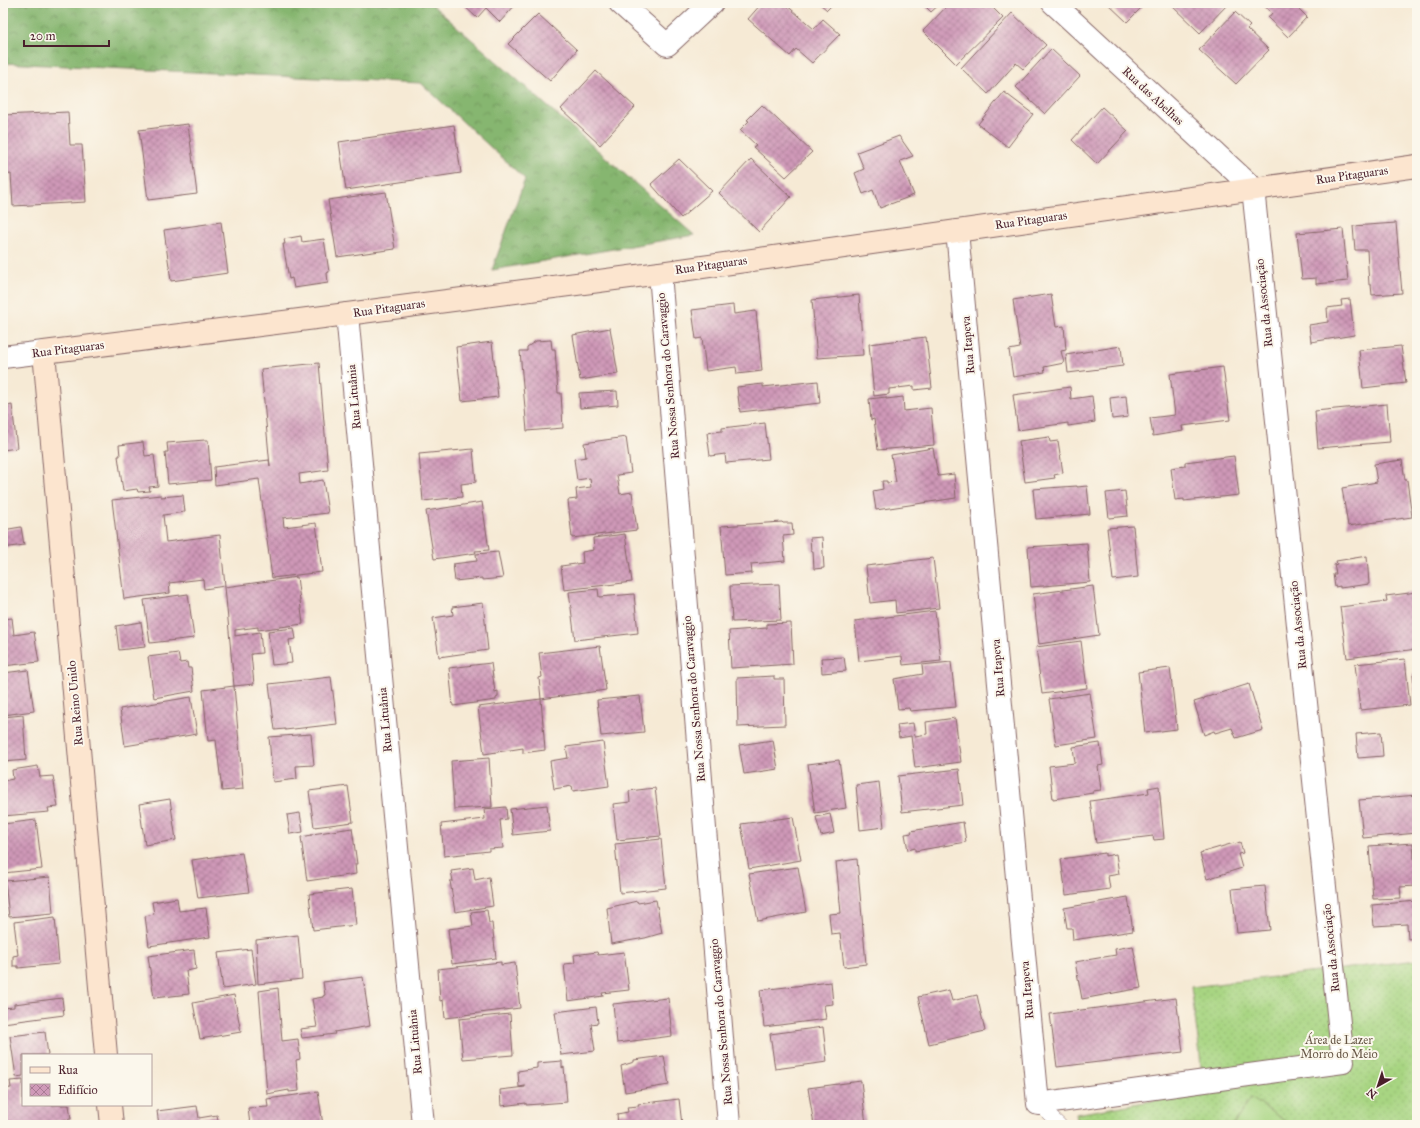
<svg xmlns="http://www.w3.org/2000/svg" width="1420" height="1128" font-family="'IM FELL Great Primer',serif">
<style>
.grass{fill:url(#grass-dots);stroke:#797a56}
.forest{fill:url(#forest-crowns);stroke:#686a4e}
.pitch{fill:#a8d582;stroke:#797a56}
.building{fill:url(#building-cross-hatch)}
.lines{fill:none;stroke-linecap:round;stroke-linejoin:round}
.lane-casing{stroke:#866666;stroke-width:14}
.street-casing{stroke:#866666;stroke-width:24}
.secondary-casing{stroke:#866666;stroke-width:24}
.lane{stroke:#fff;stroke-width:13}
.street{stroke:#fff;stroke-width:22}
.secondary{stroke:#fce5cf;stroke-width:22}
.labels{text-anchor:middle;dominant-baseline:central;stroke-width:4;stroke-linejoin:round;paint-order:stroke}
.street-label{font-size:12px;fill:#4a1f2b;stroke:#fbf7ec}
.park-label{font-size:12px;fill:#665645;stroke:#fbf7ec}
</style>
<defs>
<pattern id="grass-dots" width="8" height="8" patternUnits="userSpaceOnUse"><rect width="8" height="8" fill="#a8d582"/><path d="M2 2h.1M6 6h.1" fill="none" stroke="#92b670" stroke-width="1.8" stroke-linecap="round"/></pattern>
<pattern id="forest-crowns" width="20" height="18" patternUnits="userSpaceOnUse"><rect width="20" height="18" fill="#86b670"/><path d="M2 6a3 3 0 1 1 6 0M12 15a3 3 0 1 1 6 0" fill="none" stroke="#70935c"/></pattern>
<pattern id="building-cross-hatch" width="8" height="8" patternUnits="userSpaceOnUse"><rect width="8" height="8" fill="#cf99b8"/><path d="M0 0l8 8M0 8l8-8" fill="none" stroke="#aa7c96"/></pattern>
</defs>
<rect width="100%" height="100%" fill="#fbf7ec"/>
<filter id="ink" filterUnits="userSpaceOnUse"><feTurbulence type="fractalNoise" baseFrequency=".025" numOctaves="2"/><feDisplacementMap in="SourceGraphic" scale="8" xChannelSelector="R" yChannelSelector="G"/><feConvolveMatrix kernelMatrix="1 2 1 2 8 2 1 2 1" color-interpolation-filters="sRGB"/></filter>
<filter id="wash" filterUnits="userSpaceOnUse"><feTurbulence type="fractalNoise" baseFrequency=".012" numOctaves="4" result="noise"/><feDisplacementMap in="SourceGraphic" scale="16" xChannelSelector="R" yChannelSelector="G"/><feGaussianBlur stdDeviation="0.9" result="paint"/><feColorMatrix in="noise" values="0 0 0 0 0 0 0 0 0 0 0 0 0 0 0 0 0 1.4 0 .05"/><feComposite in="paint" operator="in"/></filter>
<g filter="url(#wash)">
<rect width="100%" height="100%" fill="#f6ead5"/>
<polygon class="grass" points="1417,960 1417,1125 1078,1125 1076,1114 1203,1092 1200,1055 1191,987"/>
<polygon class="forest" points="3,3 430,3 694,235 492,270 525,179 421,83 3,63"/>
<polygon class="pitch" points="1251,1098 1291,1125 1233,1125"/>
<g id="blocks">
<g class="building">
<polygon points="461,3 517,3 500,22 486,8 477,18"/>
<polygon points="762,3 784,3 814,29 823,19 840,34 812,63 796,49 790,56 748,19"/>
<polygon points="819,3 834,3 827,10"/>
<polygon points="922,3 941,3 931,12"/>
<polygon points="950,3 988,3 1003,18 956,64 923,31"/>
<polygon points="1107,3 1146,3 1127,22"/>
<polygon points="1169,3 1229,3 1200,33"/>
<polygon points="1261,3 1293,3 1307,17 1288,37 1268,18 1272,13"/>
<polygon points="1235,12 1250,26 1247,29 1269,50 1236,84 1199,50"/>
<polygon points="1012,13 1046,45 1023,69 1016,63 988,94 961,68"/>
<polygon points="538,14 577,50 550,81 508,44"/>
<polygon points="1051,49 1080,76 1045,114 1016,87"/>
<polygon points="596,71 635,107 600,145 561,109"/>
<polygon points="1004,92 1033,114 1008,147 978,124"/>
<polygon points="762,105 812,152 786,177 753,147 756,145 740,130 749,121 747,120"/>
<polygon points="1102,107 1128,131 1097,164 1072,140"/>
<polygon points="68,112 70,145 82,145 86,202 13,206 11,174 3,175 3,115"/>
<polygon points="188,124 197,194 148,200 139,130"/>
<polygon points="454,125 461,173 346,190 339,142"/>
<polygon points="899,136 913,156 900,161 914,195 880,208 873,190 863,194 855,173 864,169 857,152"/>
<polygon points="679,159 712,191 681,218 651,184"/>
<polygon points="751,159 791,197 759,232 719,193"/>
<polygon points="386,192 395,249 337,257 328,200"/>
<polygon points="221,222 228,273 171,281 164,230"/>
<polygon points="1396,223 1402,293 1372,295 1371,285 1369,285 1367,250 1355,250 1353,226"/>
<polygon points="1343,229 1348,281 1316,284 1316,278 1302,279 1297,233"/>
<polygon points="301,236 302,242 324,239 329,272 327,273 328,283 294,288 292,278 289,279 283,244 285,244 284,239"/>
<polygon points="1051,294 1056,327 1064,326 1066,350 1061,351 1064,363 1044,367 1045,372 1013,377 1009,350 1020,348 1013,300"/>
<polygon points="859,295 863,355 817,358 812,300"/>
<polygon points="1350,299 1354,335 1311,342 1309,325 1328,322 1327,308 1342,306 1341,300"/>
<polygon points="733,305 734,314 756,311 762,371 737,374 736,367 706,371 702,338 696,339 692,310"/>
<polygon points="610,328 618,374 580,380 573,335"/>
<polygon points="926,337 932,388 914,390 914,386 889,389 889,394 874,396 869,344"/>
<polygon points="551,340 552,349 555,349 558,393 561,393 563,428 527,431 520,351 527,351 527,347 536,341"/>
<polygon points="492,342 498,397 462,401 456,347"/>
<polygon points="1121,346 1123,366 1068,373 1066,355"/>
<polygon points="1401,346 1406,383 1363,388 1359,350"/>
<polygon points="319,363 328,470 299,474 300,484 323,480 328,513 283,518 284,527 316,523 322,572 272,578 259,479 215,485 214,467 269,460 270,466 261,369"/>
<polygon points="1223,367 1230,420 1182,426 1183,431 1153,436 1150,418 1175,415 1170,374"/>
<polygon points="818,381 820,403 740,412 737,387 763,384 763,387"/>
<polygon points="1070,387 1071,399 1092,396 1095,422 1068,426 1068,423 1018,430 1013,395"/>
<polygon points="617,391 618,405 580,408 579,393"/>
<polygon points="1126,396 1128,417 1112,419 1110,398"/>
<polygon points="886,397 886,399 903,397 904,411 931,408 934,445 878,450 874,419 871,420 869,399"/>
<polygon points="1387,404 1390,442 1318,448 1315,411"/>
<polygon points="12,405 17,448 3,450 3,407"/>
<polygon points="765,423 769,459 726,463 725,454 710,456 707,433 722,431 722,428"/>
<polygon points="626,437 631,473 617,475 620,494 632,492 637,530 572,538 568,500 577,499 576,489 591,487 590,478 577,480 574,459 586,457 584,443"/>
<polygon points="1049,437 1050,442 1058,441 1063,473 1054,475 1055,478 1025,482 1019,441"/>
<polygon points="205,440 208,440 211,480 168,484 165,452 168,452 167,443"/>
<polygon points="143,442 145,456 154,455 158,486 149,487 150,491 138,492 137,489 123,491 118,456 120,456 119,445"/>
<polygon points="933,448 938,476 954,474 956,498 876,510 873,491 883,489 882,481 887,481 887,483 896,482 891,455"/>
<polygon points="473,449 476,482 461,484 462,497 423,501 419,454"/>
<polygon points="1234,456 1239,495 1184,501 1184,499 1175,500 1171,468 1185,466 1185,462"/>
<polygon points="1402,460 1405,480 1407,480 1412,517 1348,526 1342,488 1377,482 1374,464"/>
<polygon points="1077,486 1077,487 1087,486 1090,514 1036,519 1033,489"/>
<polygon points="1125,491 1128,516 1109,518 1106,493"/>
<polygon points="161,495 161,497 183,495 185,512 163,515 166,542 220,535 225,586 204,589 203,579 169,583 170,593 124,599 112,500"/>
<polygon points="482,502 489,550 475,551 476,553 434,559 426,511"/>
<polygon points="782,522 783,523 792,523 793,535 783,536 785,561 751,564 752,573 725,575 721,526"/>
<polygon points="1133,526 1138,577 1113,580 1107,528"/>
<polygon points="21,527 24,545 3,548 3,530"/>
<polygon points="625,534 632,582 564,590 561,566 583,563 582,552 594,550 593,538"/>
<polygon points="822,537 824,568 814,569 813,551 811,551 810,538"/>
<polygon points="1087,543 1090,582 1031,587 1028,547"/>
<polygon points="498,552 503,578 482,580 482,578 455,581 453,564 477,561 476,554"/>
<polygon points="1367,556 1369,584 1340,588 1340,586 1335,587 1333,574 1336,574 1334,565 1337,564 1336,561"/>
<polygon points="933,558 939,608 896,613 895,600 870,603 866,566"/>
<polygon points="297,577 303,624 258,630 258,627 235,630 235,636 260,632 262,653 251,654 254,684 234,686 225,587"/>
<polygon points="779,584 781,620 732,622 730,586"/>
<polygon points="1093,586 1099,635 1039,644 1033,594"/>
<polygon points="598,589 599,597 634,594 638,633 575,640 569,592"/>
<polygon points="1417,592 1417,649 1347,658 1340,607 1387,601 1386,596"/>
<polygon points="188,594 194,638 150,643 144,600"/>
<polygon points="483,603 488,650 439,657 433,618 453,615 452,607"/>
<polygon points="935,611 941,661 903,665 902,656 859,661 855,621"/>
<polygon points="12,618 14,635 34,632 39,662 3,666 3,619"/>
<polygon points="141,622 145,647 119,650 116,626"/>
<polygon points="791,623 793,664 731,668 729,631 767,628 767,624"/>
<polygon points="294,628 296,639 289,640 292,663 272,665 268,631"/>
<polygon points="1081,641 1087,688 1042,694 1036,647"/>
<polygon points="600,646 606,690 541,699 545,750 523,753 523,748 484,754 478,707 541,699 539,678 542,677 539,653"/>
<polygon points="178,653 180,663 187,662 188,668 191,668 194,691 154,698 148,657"/>
<polygon points="844,657 846,671 822,673 821,658"/>
<polygon points="1405,659 1410,705 1360,710 1355,664"/>
<polygon points="951,662 956,707 910,711 909,708 898,709 894,679 923,674 922,665"/>
<polygon points="491,663 495,692 498,691 498,697 496,698 496,700 453,706 449,668"/>
<polygon points="1170,668 1177,729 1145,733 1138,672"/>
<polygon points="28,670 34,711 3,715 3,673"/>
<polygon points="1413,674 1417,674 1417,706 1416,706"/>
<polygon points="774,676 774,679 784,679 785,725 738,727 737,678"/>
<polygon points="331,677 337,724 285,730 285,729 275,730 269,684"/>
<polygon points="1249,684 1263,730 1236,738 1232,728 1215,733 1214,731 1204,735 1194,702 1204,699 1204,698"/>
<polygon points="234,686 243,789 222,791 216,740 208,741 203,690"/>
<polygon points="1090,693 1097,739 1056,745 1049,699"/>
<polygon points="640,696 644,732 601,736 597,700"/>
<polygon points="191,697 197,734 125,746 120,709"/>
<polygon points="23,715 26,760 3,762 3,717"/>
<polygon points="955,718 961,762 915,768 911,736 899,738 897,725 913,723 915,736 927,734 926,722"/>
<polygon points="1381,732 1383,756 1358,758 1356,734"/>
<polygon points="311,734 314,765 296,766 297,779 273,782 269,737"/>
<polygon points="773,740 778,769 744,774 739,745"/>
<polygon points="603,742 609,786 573,791 572,786 554,789 550,761 568,758 566,747"/>
<polygon points="1100,743 1103,765 1098,766 1101,790 1093,791 1093,793 1053,799 1049,766 1075,763 1073,747"/>
<polygon points="489,758 492,807 454,809 451,761"/>
<polygon points="839,760 846,808 815,813 808,764"/>
<polygon points="38,766 40,777 53,776 58,807 48,808 49,812 3,816 3,781 13,779 12,770"/>
<polygon points="959,769 963,805 902,812 898,776"/>
<polygon points="879,782 884,827 860,830 856,785"/>
<polygon points="348,786 353,822 314,827 309,791"/>
<polygon points="1159,786 1164,839 1154,840 1153,836 1096,843 1090,801 1149,793 1148,788"/>
<polygon points="655,788 661,836 617,840 613,804 630,802 629,791"/>
<polygon points="1417,795 1417,833 1363,838 1359,800"/>
<polygon points="170,799 176,840 145,845 139,804"/>
<polygon points="547,805 550,831 513,835 510,809"/>
<polygon points="506,807 507,819 500,820 503,848 489,849 489,851 444,856 441,824 485,819 484,809"/>
<polygon points="300,813 303,832 290,834 287,815"/>
<polygon points="830,814 834,833 821,836 816,817"/>
<polygon points="793,817 801,860 749,869 741,824"/>
<polygon points="36,820 42,869 3,873 3,863 4,863 3,824"/>
<polygon points="963,822 966,842 915,851 915,848 908,850 905,834 912,833 911,831"/>
<polygon points="352,828 357,864 355,864 356,874 307,881 301,837 312,835 312,834"/>
<polygon points="661,839 666,888 620,893 615,844"/>
<polygon points="1240,842 1243,853 1238,854 1242,868 1207,879 1200,853 1234,843 1235,844"/>
<polygon points="1413,843 1416,886 1400,887 1401,898 1373,899 1369,846"/>
<polygon points="242,853 249,892 198,898 192,860"/>
<polygon points="1105,853 1105,856 1116,854 1119,874 1108,876 1110,889 1066,895 1061,859"/>
<polygon points="857,859 866,964 844,967 840,933 831,934 829,914 841,913 836,862"/>
<polygon points="798,867 806,912 758,921 749,874"/>
<polygon points="473,868 475,880 489,877 493,906 455,912 450,881 453,881 451,871"/>
<polygon points="50,877 53,913 9,917 5,881"/>
<polygon points="1265,886 1270,930 1237,933 1232,889"/>
<polygon points="352,889 356,925 313,930 309,894"/>
<polygon points="1128,897 1133,931 1073,940 1072,928 1067,928 1064,908"/>
<polygon points="177,898 179,911 206,908 210,937 149,946 145,916 154,914 152,902"/>
<polygon points="656,900 662,933 645,938 611,944 607,908 637,901 638,903"/>
<polygon points="1417,901 1417,938 1408,939 1407,924 1374,926 1372,905"/>
<polygon points="487,910 489,923 492,923 496,958 452,964 448,929 473,926 471,912"/>
<polygon points="55,917 59,964 18,968 18,966 13,966 13,956 18,955 14,922"/>
<polygon points="298,935 302,979 258,984 256,940"/>
<polygon points="1133,946 1141,988 1082,999 1075,962 1116,955 1115,949"/>
<polygon points="251,949 256,984 223,989 218,953"/>
<polygon points="194,950 196,969 186,971 189,994 154,998 148,956"/>
<polygon points="597,952 598,955 624,952 629,990 602,993 603,996 568,1001 564,964 575,963 574,955"/>
<polygon points="501,962 501,965 515,963 520,1008 463,1015 463,1016 445,1018 443,1000 440,1001 438,969"/>
<polygon points="363,977 370,1026 334,1032 335,1034 302,1038 300,1029 317,1027 312,999 323,997 323,996 325,995 323,982"/>
<polygon points="831,982 833,1004 824,1005 826,1019 764,1027 760,990"/>
<polygon points="278,988 282,1041 298,1039 300,1059 296,1060 299,1091 289,1092 289,1090 267,1094 259,991"/>
<polygon points="949,990 952,1001 977,995 985,1031 929,1044 918,997"/>
<polygon points="234,995 241,1032 200,1039 193,1003"/>
<polygon points="62,998 64,1015 3,1023 3,1008 14,1007 14,1004"/>
<polygon points="668,998 672,1036 617,1043 613,1004"/>
<polygon points="1176,998 1183,1052 1057,1067 1050,1014"/>
<polygon points="596,1007 598,1023 591,1024 595,1051 561,1055 555,1012"/>
<polygon points="510,1014 513,1055 463,1059 459,1019"/>
<polygon points="823,1027 827,1062 775,1069 770,1034"/>
<polygon points="45,1032 48,1055 23,1055 23,1076 16,1077 10,1036"/>
<polygon points="664,1056 669,1085 625,1092 621,1066 634,1062 634,1060"/>
<polygon points="562,1061 562,1068 564,1067 567,1102 526,1105 526,1103 501,1106 500,1090 525,1087 525,1086 519,1087 518,1071 537,1068 537,1063"/>
<polygon points="23,1080 23,1105 69,1105 71,1119 27,1125 3,1125 3,1089 11,1088 10,1081"/>
<polygon points="861,1081 866,1125 814,1125 808,1088"/>
<polygon points="318,1092 323,1125 250,1125 248,1108 268,1107 267,1099"/>
<polygon points="679,1099 682,1125 618,1125 617,1114 628,1112 627,1107 639,1106 638,1104"/>
<polygon points="197,1106 199,1118 217,1115 219,1125 159,1125 157,1111"/>
</g>
</g>
</g>
<g filter="url(#ink)">
<use href="#blocks" fill-opacity="0" stroke="#866666" stroke-width="1"/>
<g class="lines">
<defs>
<polyline id="lane" points="1038,1104 1060,1125"/>
<g id="street">
<polyline points="620,3 667,45 712,3"/>
<polyline points="957,231 1038,1104 1343,1062 1253,188 1053,3"/>
<polyline points="660,273 729,1125"/>
<polyline points="347,314 423,1125"/>
<polyline points="3,357 44,352"/>
</g>
<g id="secondary">
<polyline points="106,1055 44,352 347,314 660,273 1417,166"/>
<polyline points="110,1105 112,1125"/>
</g>
</defs>
<use href="#lane" class="lane-casing"/>
<use href="#street" class="street-casing"/>
<use href="#secondary" class="secondary-casing"/>
<use href="#lane" class="lane"/>
<use href="#street" class="street"/>
<use href="#secondary" class="secondary"/>
</g>
</g>
<g class="labels">
<g class="street-label">
<text transform="translate(1153 96) rotate(43)">Rua das Abelhas</text>
<text transform="translate(1352 175) rotate(-8)">Rua Pitaguaras</text>
<text transform="translate(1031 220) rotate(-8)">Rua Pitaguaras</text>
<text transform="translate(711 265) rotate(-8)">Rua Pitaguaras</text>
<text transform="translate(1264 303) rotate(-96)">Rua da Associação</text>
<text transform="translate(389 308) rotate(-8)">Rua Pitaguaras</text>
<text transform="translate(968 345) rotate(-95)">Rua Itapeva</text>
<text transform="translate(68 349) rotate(-7)">Rua Pitaguaras</text>
<text transform="translate(668 376) rotate(-95)">Rua Nossa Senhora do Caravaggio</text>
<text transform="translate(354 397) rotate(-95)">Rua Lituânia</text>
<text transform="translate(1298 625) rotate(-96)">Rua da Associação</text>
<text transform="translate(998 668) rotate(-95)">Rua Itapeva</text>
<text transform="translate(694 699) rotate(-95)">Rua Nossa Senhora do Caravaggio</text>
<text transform="translate(75 703) rotate(-95)">Rua Reino Unido</text>
<text transform="translate(385 720) rotate(-95)">Rua Lituânia</text>
<text transform="translate(1331 948) rotate(-96)">Rua da Associação</text>
<text transform="translate(1027 990) rotate(-95)">Rua Itapeva</text>
<text transform="translate(721 1022) rotate(-95)">Rua Nossa Senhora do Caravaggio</text>
<text transform="translate(415 1042) rotate(-95)">Rua Lituânia</text>
</g>
<g class="park-label">
<text x="1339" y="1040">Área de Lazer<tspan x="1339" dy="14">Morro do Meio</tspan></text>
</g>
</g>
<rect width="1420" height="1128" fill="none" stroke="#fbf7ec" stroke-width="16"/>
<rect x="22" y="1054" width="130" height="52" fill="#fbf7ec" stroke="#b4a19f"/>
<rect x="30" y="1067" width="20" height="6" fill="#fce5cf" stroke="#b4a19f"/>
<text x="58" y="1074" font-size="12" fill="#4a1f2b">Rua</text>
<rect x="30" y="1084" width="20" height="12" fill="url(#building-cross-hatch)" stroke="#b4a19f"/>
<text x="58" y="1094" font-size="12" fill="#4a1f2b">Edifício</text>
<g transform="translate(1378 1086) rotate(219)" stroke="#fbf7ec" stroke-width="3" paint-order="stroke">
<path d="M0-3L7 15L0 10L-7 15Z" fill="#4a1f2b"/>
<text y="-6" font-size="11" font-weight="bold" text-anchor="middle" fill="#4a1f2b">N</text>
</g>
<path d="M24 40v6h85v-6" fill="none" stroke="#4a1f2b" stroke-width="2"/>
<text x="30" y="40" font-size="12" fill="#4a1f2b" stroke="#fbf7ec" stroke-width="3" paint-order="stroke">20 m</text>
</svg>
